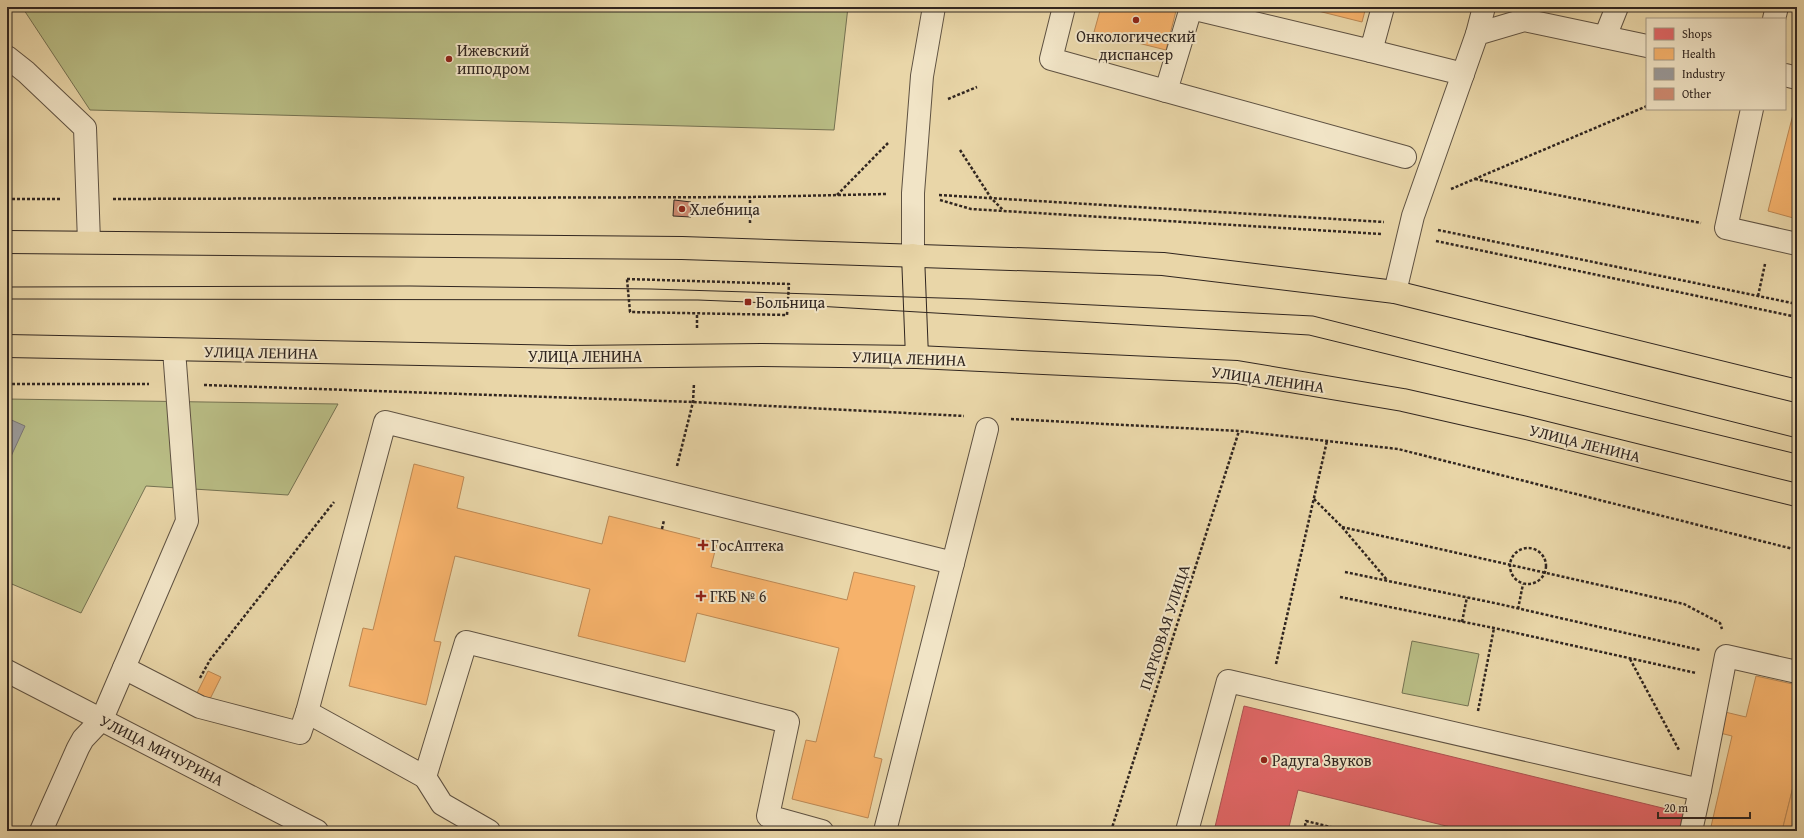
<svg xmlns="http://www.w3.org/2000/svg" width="1804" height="838" font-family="'Gentium Book Plus',serif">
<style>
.green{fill:#b9bd85;stroke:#757252}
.shops{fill:#e06666;stroke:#ac5351}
.health{fill:#f6b26b;stroke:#bb8854}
.industry{fill:#999;stroke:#7a7675}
.building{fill:#d08b72;stroke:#312620}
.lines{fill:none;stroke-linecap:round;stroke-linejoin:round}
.minor-casing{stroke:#5f5242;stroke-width:24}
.major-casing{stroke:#312620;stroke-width:24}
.path{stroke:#312620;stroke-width:2.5;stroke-dasharray:3 2;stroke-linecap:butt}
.minor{stroke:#f1e4c6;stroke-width:22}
.major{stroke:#e9d6a8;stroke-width:22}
.tram{stroke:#312620;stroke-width:1}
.poi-dot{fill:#8f2418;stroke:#f1e4c6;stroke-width:1.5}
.labels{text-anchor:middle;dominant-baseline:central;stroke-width:4;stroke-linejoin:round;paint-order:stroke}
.poi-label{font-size:16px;fill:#312620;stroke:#f1e4c6;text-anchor:start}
.street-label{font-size:16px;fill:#312620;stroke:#f1e4c6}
</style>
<rect width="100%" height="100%" fill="#e9d6a8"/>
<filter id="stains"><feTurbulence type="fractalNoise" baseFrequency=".005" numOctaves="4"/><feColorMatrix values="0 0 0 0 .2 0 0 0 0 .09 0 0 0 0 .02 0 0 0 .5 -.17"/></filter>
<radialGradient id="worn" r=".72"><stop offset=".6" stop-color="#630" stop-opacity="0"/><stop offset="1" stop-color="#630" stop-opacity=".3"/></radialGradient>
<g class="green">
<polygon points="22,7 848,7 834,130 90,110"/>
<polygon points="7,399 338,404 288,495 146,486 81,613 7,582"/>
<polygon points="1412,641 1479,654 1468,706 1402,693"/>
</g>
<polygon class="shops" points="1244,706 1683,813 1679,831 1467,831 1298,790 1288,831 1214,831"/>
<g class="health">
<polygon points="1101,7 1177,7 1166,50 1094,32"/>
<polygon points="1302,7 1366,7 1362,22"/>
<polygon points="1797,99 1797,219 1768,211"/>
<polygon points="414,464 464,477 457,508 602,544 609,516 717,543 711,567 847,600 854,572 915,586 874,757 882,759 868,818 792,799 806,740 816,742 839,648 697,613 685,662 578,636 590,589 455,556 434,641 441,642 426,705 349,686 363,628 373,630"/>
<polygon points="208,671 221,677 210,699 197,693"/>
<polygon points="1756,676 1797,685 1797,771 1782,831 1710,831 1732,736 1720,733 1725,712 1746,717"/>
<polygon points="1797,771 1797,831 1782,831"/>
</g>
<polygon class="industry" points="7,418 25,426 7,465"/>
<polygon class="building" points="674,200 691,202 691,217 673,216"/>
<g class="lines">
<defs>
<g id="minor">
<polyline points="1064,7 1051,59 1166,91 1191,8 1371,51 1383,7"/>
<polyline points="1774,19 1777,7"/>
<polyline points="1477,34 1484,7"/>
<polyline points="1605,37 1617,7"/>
<polyline points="1371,51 1463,74"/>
<polyline points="7,57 26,72 85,128 89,242"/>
<polyline points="1785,75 1797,78"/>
<polyline points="1166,91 1405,157"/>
<polyline points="1752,109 1726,228 1797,244"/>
<polyline points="913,255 913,193 922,76 934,7"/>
<polyline points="1395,292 1413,216 1477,34 1524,20 1647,46"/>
<polyline points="124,668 200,707 300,733 307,712 385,422 953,563"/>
<polyline points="7,671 317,831"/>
<polyline points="307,712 425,777 466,642 788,722 768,816 822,831"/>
<polyline points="425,777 442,804 489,831"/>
<polyline points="41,831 78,748 83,739 102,719 187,521 174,350"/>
<polyline points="885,831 987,429"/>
<polyline points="1187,831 1228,681 1700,790 1726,656 1797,672"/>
<polyline points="1691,831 1700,790"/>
</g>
<g id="major">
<polyline points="7,242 682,248 1163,264 1395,292 1797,391"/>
<polyline points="913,255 917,357"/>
<polyline points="7,346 570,357 762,355 917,357 1237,372 1403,400 1522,427 1797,495"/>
</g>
</defs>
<use href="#minor" class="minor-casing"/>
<use href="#major" class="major-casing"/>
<g class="path">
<polyline points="948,99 977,87"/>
<polyline points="960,150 991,198 1003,210"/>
<polyline points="1475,179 1701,223"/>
<polyline points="1451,189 1647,106"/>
<polyline points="837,195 888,143"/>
<polyline points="939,195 1384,222"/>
<polyline points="7,199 60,199"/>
<polyline points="113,199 750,197 886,194"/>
<polyline points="940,200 971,209 1381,234"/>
<polyline points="750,223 750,197"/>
<polyline points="1438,230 1797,304"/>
<polyline points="1436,241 1797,317"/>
<polygon points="627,279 789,284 787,315 630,312"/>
<polyline points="1758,296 1765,264"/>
<polyline points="697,328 697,313"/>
<polyline points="7,384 149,384"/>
<polyline points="204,385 693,402 964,416"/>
<polyline points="1011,419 1239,431 1398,449 1797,550"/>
<polyline points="677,466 693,402 694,383"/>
<polyline points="1314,499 1342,527 1387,580"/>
<polyline points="1342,527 1684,604 1720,623 1722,629"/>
<polyline points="662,529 664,520"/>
<circle cx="1528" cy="566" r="18"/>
<polyline points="1345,572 1499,604 1700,650"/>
<polyline points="1340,597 1494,628 1696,673"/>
<polyline points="1518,609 1523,584"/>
<polyline points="1462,622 1467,597"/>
<polyline points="1630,659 1679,750"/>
<polyline points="1276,664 1327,441"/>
<polyline points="200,678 210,660 334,502"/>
<polyline points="1478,711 1494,628"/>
<polyline points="1111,831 1239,431"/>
<polyline points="1304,831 1306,821 1347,831"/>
</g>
<use href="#minor" class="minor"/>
<use href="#major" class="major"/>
<g class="tram">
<polyline points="7,287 410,286 651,289 973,299 1313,316 1797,438"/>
<polyline points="7,299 698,300 748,302 1309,335 1797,454"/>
</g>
</g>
<g class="poi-dot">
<circle cx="1136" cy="20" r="4"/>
<circle cx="449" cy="59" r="4"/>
<circle cx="682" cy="209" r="4"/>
<rect x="744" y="298" width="8" height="8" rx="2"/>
<path d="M701 539h4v4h4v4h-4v4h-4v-4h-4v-4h4z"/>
<path d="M699 590h4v4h4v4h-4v4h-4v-4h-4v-4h4z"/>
<circle cx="1264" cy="760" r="4"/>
</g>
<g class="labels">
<g class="poi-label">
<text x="1136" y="36" text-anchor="middle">Онкологический<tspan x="1136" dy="18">диспансер</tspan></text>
<text x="457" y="50">Ижевский<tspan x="457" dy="18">ипподром</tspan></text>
<text x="690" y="209">Хлебница</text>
<text x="756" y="302">Больница</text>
<text x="711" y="545">ГосАптека</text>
<text x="710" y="596">ГКБ № 6</text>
<text x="1272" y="760">Радуга Звуков</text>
</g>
<g class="street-label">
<text transform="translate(261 352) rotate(1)">УЛИЦА ЛЕНИНА</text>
<text x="585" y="356">УЛИЦА ЛЕНИНА</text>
<text transform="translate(909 358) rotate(2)">УЛИЦА ЛЕНИНА</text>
<text transform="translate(1268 379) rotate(8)">УЛИЦА ЛЕНИНА</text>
<text transform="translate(1585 443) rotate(14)">УЛИЦА ЛЕНИНА</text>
<text transform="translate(1164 627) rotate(-72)">ПАРКОВАЯ УЛИЦА</text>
<text transform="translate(162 750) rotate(27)">УЛИЦА МИЧУРИНА</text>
</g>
</g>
<rect width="1804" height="838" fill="none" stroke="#e9d6a8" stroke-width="24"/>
<rect x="8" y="8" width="1788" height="822" fill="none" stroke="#312620" stroke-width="2"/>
<rect x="12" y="12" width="1780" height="814" fill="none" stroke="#312620"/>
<rect x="1646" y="18" width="140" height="92" fill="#f1e4c6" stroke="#a49884"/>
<rect x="1654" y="28" width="20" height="12" fill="#e06666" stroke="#a49884"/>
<text x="1682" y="38" font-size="12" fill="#312620">Shops</text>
<rect x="1654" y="48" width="20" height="12" fill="#f6b26b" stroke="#a49884"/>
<text x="1682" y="58" font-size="12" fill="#312620">Health</text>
<rect x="1654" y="68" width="20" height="12" fill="#999999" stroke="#a49884"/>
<text x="1682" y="78" font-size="12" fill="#312620">Industry</text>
<rect x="1654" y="88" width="20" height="12" fill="#d08b72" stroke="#a49884"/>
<text x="1682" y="98" font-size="12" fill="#312620">Other</text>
<path d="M1658 812v6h92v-6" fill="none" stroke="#312620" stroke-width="2"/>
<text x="1664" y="812" font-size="12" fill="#312620" stroke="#f1e4c6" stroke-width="3" paint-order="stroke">20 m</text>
<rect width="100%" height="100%" filter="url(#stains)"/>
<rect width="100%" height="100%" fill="url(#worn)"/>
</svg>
